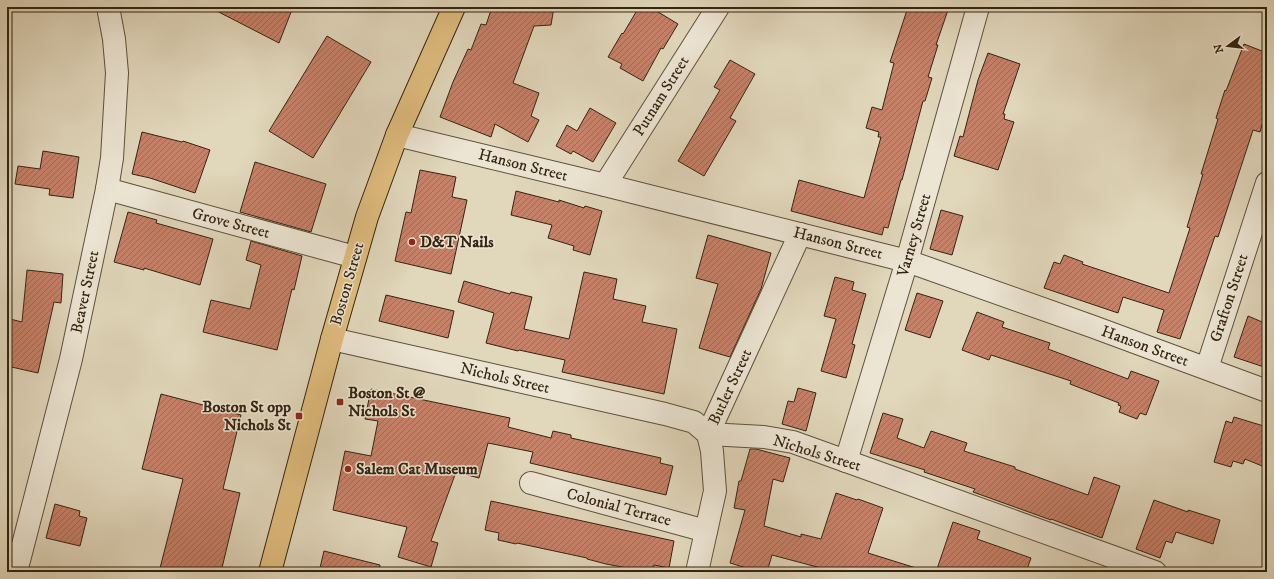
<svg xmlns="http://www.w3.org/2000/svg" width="1274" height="579" font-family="'IM FELL DW Pica',serif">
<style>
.building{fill:url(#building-hatch);stroke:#342411}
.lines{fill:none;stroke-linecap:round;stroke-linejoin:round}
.minor-casing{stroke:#5f513c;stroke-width:24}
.major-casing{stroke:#342411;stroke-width:24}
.minor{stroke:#ece5d3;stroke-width:22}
.major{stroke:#e0bc7e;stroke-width:22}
.poi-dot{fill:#8f2418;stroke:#ece5d3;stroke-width:1.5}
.labels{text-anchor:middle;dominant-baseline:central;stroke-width:3;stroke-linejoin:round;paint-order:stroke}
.street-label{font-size:16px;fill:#342411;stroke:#ece5d3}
.poi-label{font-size:16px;font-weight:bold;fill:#342411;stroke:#ece5d3;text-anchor:start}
</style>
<defs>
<pattern id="building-hatch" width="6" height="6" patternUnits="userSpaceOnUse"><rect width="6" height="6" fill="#c68169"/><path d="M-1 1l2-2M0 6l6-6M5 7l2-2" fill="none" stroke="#a26955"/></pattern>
</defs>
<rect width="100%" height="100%" fill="#e1d7bb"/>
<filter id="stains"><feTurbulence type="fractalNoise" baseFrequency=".005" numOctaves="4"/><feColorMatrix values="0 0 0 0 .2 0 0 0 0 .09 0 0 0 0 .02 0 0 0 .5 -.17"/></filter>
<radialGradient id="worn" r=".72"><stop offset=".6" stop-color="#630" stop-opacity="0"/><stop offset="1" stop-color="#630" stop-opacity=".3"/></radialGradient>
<g class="building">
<polygon points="209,7 293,7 279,43"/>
<polygon points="492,7 554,7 551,25 534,26 513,83 539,93 531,116 539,120 528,142 495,124 491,137 440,117 453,82 468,49 471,50 481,24 486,25"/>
<polygon points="639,7 650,7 678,24 663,49 661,48 643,81 620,68 622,64 608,57 622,33 623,34"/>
<polygon points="908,7 949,7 936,45 938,45 928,77 932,78 925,101 923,101 902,180 901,180 888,228 884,227 882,235 791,211 799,180 864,198 881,137 878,137 879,132 866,128 872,107 882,110 894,63 890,62"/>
<polygon points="327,36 371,62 313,158 269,131"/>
<polygon points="1244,44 1267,53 1267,108 1260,132 1253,130 1218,237 1215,236 1180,339 1157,332 1164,310 1123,297 1118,313 1044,288 1054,262 1060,264 1064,255 1083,262 1082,264 1169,293 1190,228 1187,227 1203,174 1201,174 1218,119 1216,118 1225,90 1226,91"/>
<polygon points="988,53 1020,64 1003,114 1005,114 1004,119 1014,122 998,170 954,156 960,136 963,137 978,80"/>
<polygon points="730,60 755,74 730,118 736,121 704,176 678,161 720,90 714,87"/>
<polygon points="590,108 616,123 593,162 573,151 571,154 556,146 567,125 577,131"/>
<polygon points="142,132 182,142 183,141 210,150 195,193 150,178 132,174"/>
<polygon points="43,151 79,157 73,198 49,195 50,189 15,184 18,166 40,169"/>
<polygon points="255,162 326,184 311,232 240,212"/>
<polygon points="420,170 456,177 452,197 467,200 451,274 395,261 406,212 411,213"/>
<polygon points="516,191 559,202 559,200 584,208 585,206 602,211 590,255 573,250 574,246 548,238 552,225 511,215"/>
<polygon points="941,210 963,216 952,255 930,249"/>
<polygon points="128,212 157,220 156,223 213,239 200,285 144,268 144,270 114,262"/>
<polygon points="708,235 771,253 761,289 730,357 699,348 718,284 696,278"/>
<polygon points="251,241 302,256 294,290 292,289 277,350 203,332 211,300 250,309 261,265 246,260"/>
<polygon points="27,270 63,274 61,303 54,302 38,373 7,366 7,335 10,319 22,322"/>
<polygon points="584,272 617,279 613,299 646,306 642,322 677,329 664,394 562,372 565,360 519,350 518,351 486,343 494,313 458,302 464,281 510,294 511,292 532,297 524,329 569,339"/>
<polygon points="835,277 854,282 852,290 866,294 852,344 855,345 846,378 821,371 836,319 824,316"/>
<polygon points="917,293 943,301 930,338 905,330"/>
<polygon points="386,295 454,311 448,338 379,321"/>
<polygon points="977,312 1004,322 1002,327 1050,343 1048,349 1128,379 1131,371 1159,381 1146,415 1140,413 1137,419 1119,412 1121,406 1118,405 1119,403 1070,384 1071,381 991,355 989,360 962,350"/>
<polygon points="1248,316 1267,324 1267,368 1234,357"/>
<polygon points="798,388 816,393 806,431 782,424 788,401 794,402"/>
<polygon points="371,389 510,418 508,427 551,438 553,431 571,435 571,438 661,458 660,463 673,466 666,495 530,463 533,452 488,443 479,478 456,472 431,541 438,543 431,567 398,557 407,527 333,510 345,451 371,456 378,421 365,419"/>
<polygon points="161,394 241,415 223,489 240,493 221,572 159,572 183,479 142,469"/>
<polygon points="883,413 903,419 897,438 924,448 931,431 967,443 964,451 1015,467 1015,469 1088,495 1094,477 1120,486 1102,538 1051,519 1051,520 973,492 975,489 924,472 925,470 870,453"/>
<polygon points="1234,417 1267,427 1267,468 1245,459 1243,464 1233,461 1231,467 1214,462 1226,421 1232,423"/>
<polygon points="750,449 756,449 790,458 783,482 773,479 764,526 801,537 801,534 821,539 836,493 857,500 858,499 883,508 868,553 916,568 915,572 836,572 772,555 767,572 760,572 730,563 745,510 734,508 739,481 741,481"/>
<polygon points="1154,500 1188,512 1188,510 1220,520 1213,544 1176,532 1172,543 1166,541 1160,558 1136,549"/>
<polygon points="491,501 674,541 669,568 654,565 652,572 649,572 606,564 587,559 587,558 517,543 516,544 498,540 499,533 485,530"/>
<polygon points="55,504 80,511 79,516 87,518 80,546 46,538"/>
<polygon points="953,522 980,531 977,539 1031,558 1026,572 936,572"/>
<polygon points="324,551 380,565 379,572 319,572"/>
</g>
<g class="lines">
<defs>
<g id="minor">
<polyline points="397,135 605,185 907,261 1091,326 1267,391"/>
<polyline points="605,185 718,7"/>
<polyline points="107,189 355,257"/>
<polyline points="332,339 665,414 694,422 708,434 764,437 793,442 1155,572"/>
<polyline points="1207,368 1267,183"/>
<polyline points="846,461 907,261 978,7"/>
<polyline points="531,483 706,531"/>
<polyline points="16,572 71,359 107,189 112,158 117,73 114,39 108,7"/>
<polyline points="697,572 715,491 712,451 708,434 800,234"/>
</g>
<polyline id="major" points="270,572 332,339 367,217 397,135 454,7"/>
</defs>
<use href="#minor" class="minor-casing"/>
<use href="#major" class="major-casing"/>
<use href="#minor" class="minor"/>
<use href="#major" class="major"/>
</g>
<g class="poi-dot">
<circle cx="412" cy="242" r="4"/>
<rect x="336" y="398" width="8" height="8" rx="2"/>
<rect x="295" y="412" width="8" height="8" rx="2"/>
<circle cx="348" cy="469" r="4"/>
</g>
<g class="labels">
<g class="street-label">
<text transform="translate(661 96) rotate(-58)">Putnam Street</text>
<text transform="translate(523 165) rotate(14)">Hanson Street</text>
<text transform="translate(231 223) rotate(15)">Grove Street</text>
<text transform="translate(914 235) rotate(-74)">Varney Street</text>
<text transform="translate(838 243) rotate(14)">Hanson Street</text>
<text transform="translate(347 284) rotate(-74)">Boston Street</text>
<text transform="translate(85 292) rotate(-78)">Beaver Street</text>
<text transform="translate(1229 298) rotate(-72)">Grafton Street</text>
<text transform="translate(1145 346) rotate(20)">Hanson Street</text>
<text transform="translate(505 378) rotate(13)">Nichols Street</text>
<text transform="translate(730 387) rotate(-65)">Butler Street</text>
<text transform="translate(817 453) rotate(17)">Nichols Street</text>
<text transform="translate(619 507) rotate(15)">Colonial Terrace</text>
</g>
<g class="poi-label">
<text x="420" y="242">D&amp;T Nails</text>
<text x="348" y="393">Boston St @<tspan x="348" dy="18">Nichols St</tspan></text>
<text x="291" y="407" text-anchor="end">Boston St opp<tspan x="291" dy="18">Nichols St</tspan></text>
<text x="356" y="469">Salem Cat Museum</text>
</g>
</g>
<rect width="1274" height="579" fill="none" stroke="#e1d7bb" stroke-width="24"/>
<rect x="8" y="8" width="1258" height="563" fill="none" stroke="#342411" stroke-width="2"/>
<rect x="12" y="12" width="1250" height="555" fill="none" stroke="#342411"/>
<g transform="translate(1228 46) rotate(255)" stroke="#ece5d3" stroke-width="3" paint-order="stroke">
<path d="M0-3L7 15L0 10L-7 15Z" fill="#342411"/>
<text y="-6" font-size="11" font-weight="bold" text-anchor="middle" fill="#342411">N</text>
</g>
<rect width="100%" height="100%" filter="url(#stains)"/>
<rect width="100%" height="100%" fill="url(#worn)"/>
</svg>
